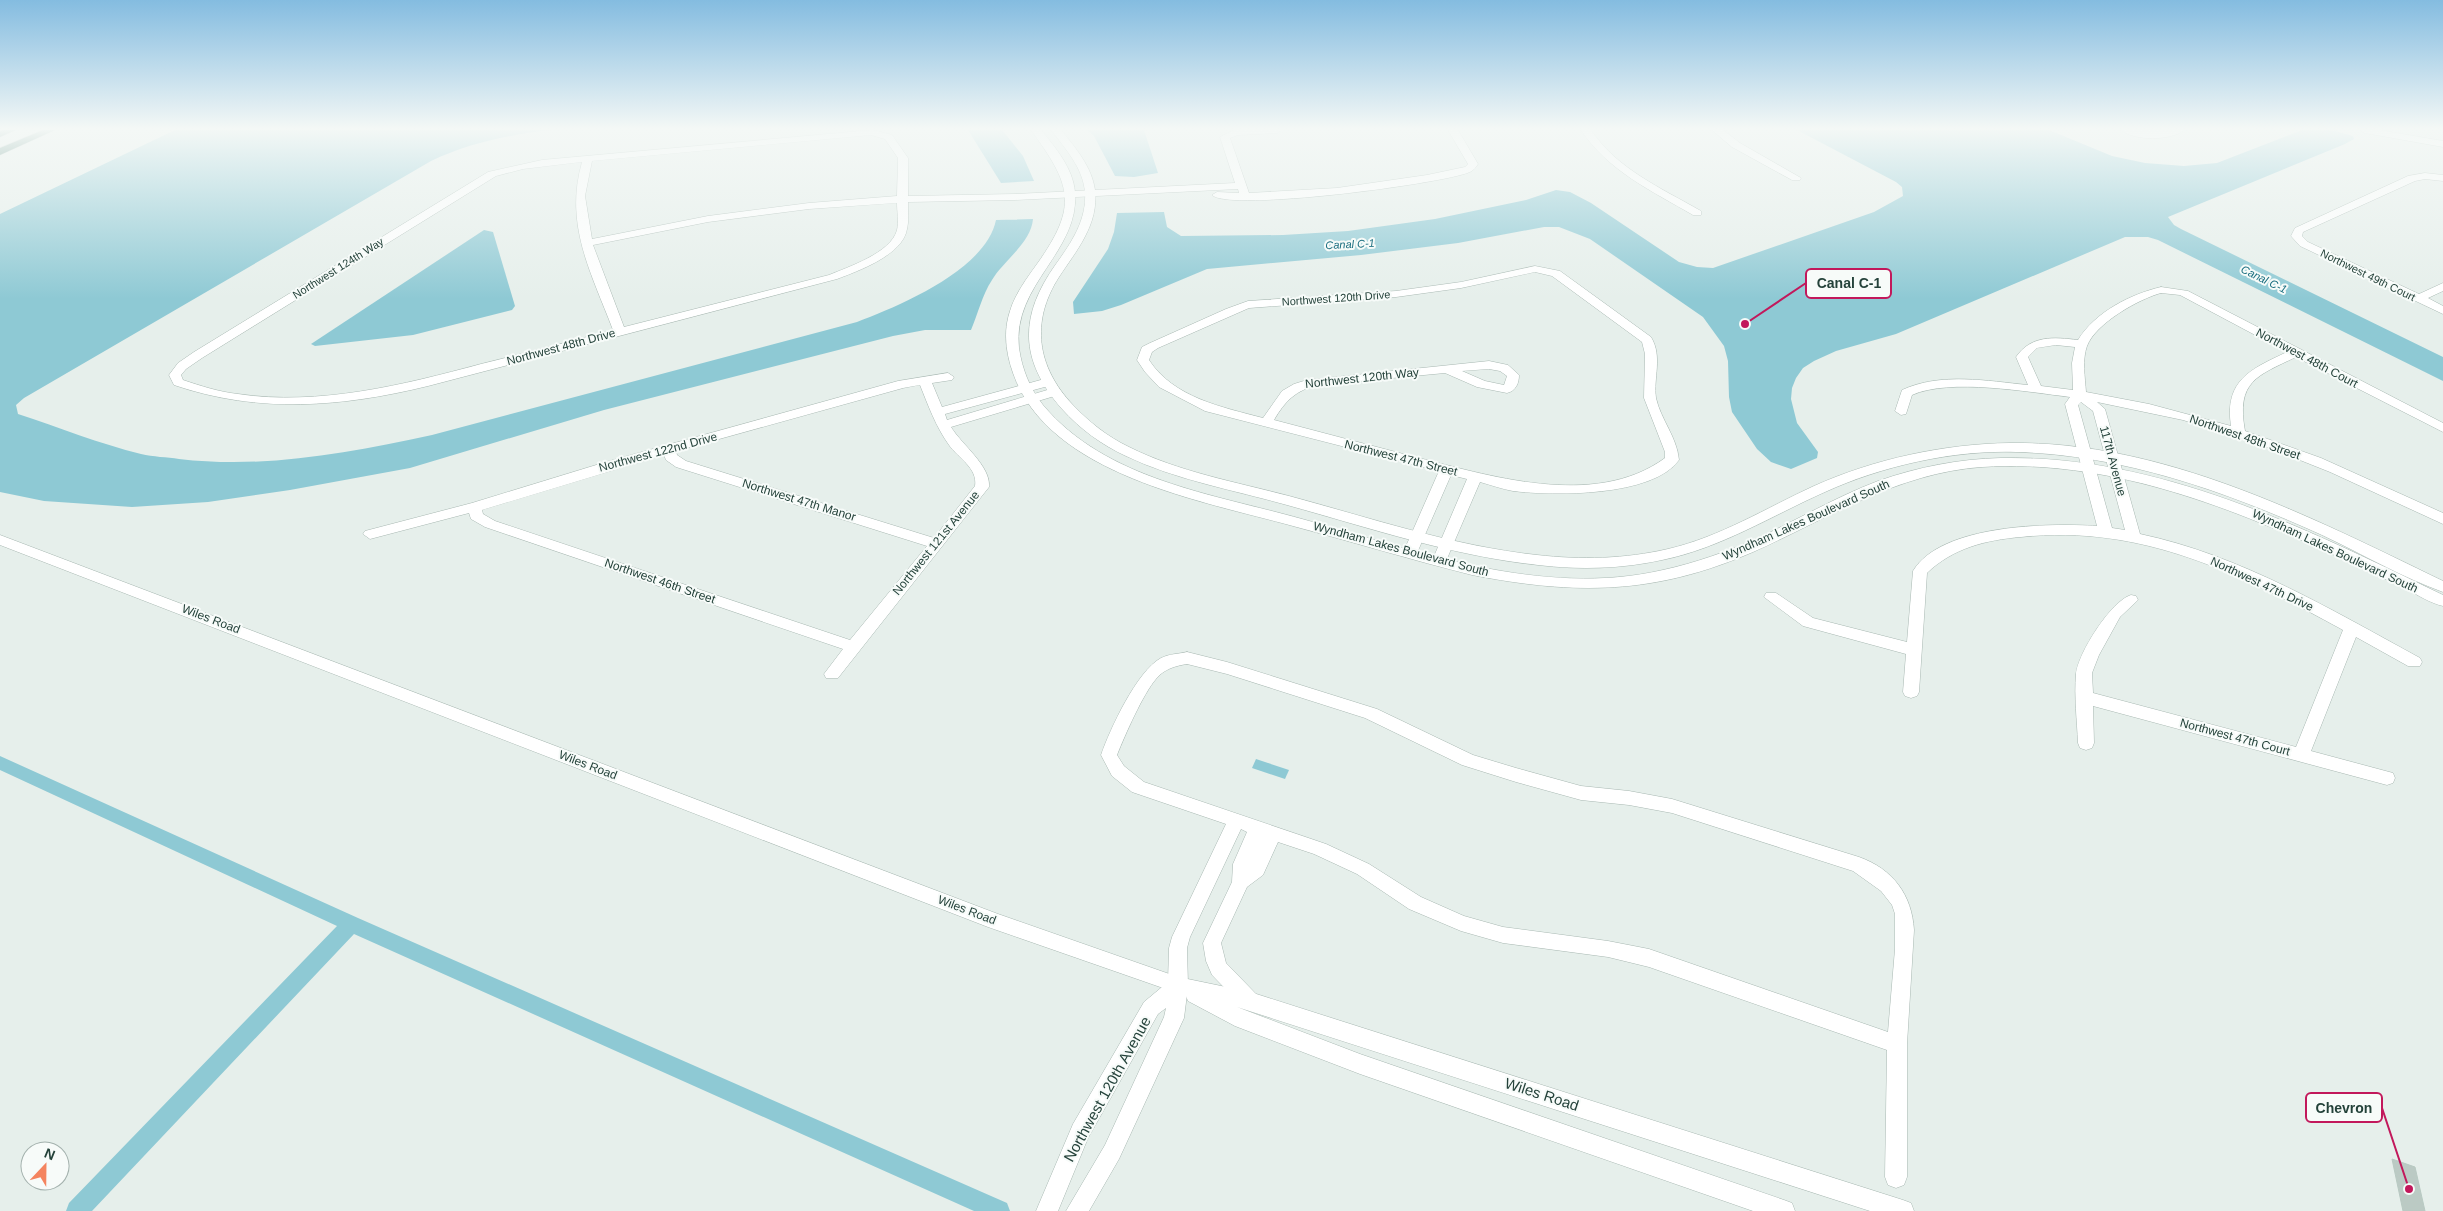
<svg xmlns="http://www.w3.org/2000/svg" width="2443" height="1211" font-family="Helvetica,sans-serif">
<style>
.water{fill:#8ec9d4}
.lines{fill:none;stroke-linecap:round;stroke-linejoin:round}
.canal{fill:#8ec9d4;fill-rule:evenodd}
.building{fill:#bbcac4;stroke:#b8c9c2}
.minor-casing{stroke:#a8b8b2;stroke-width:1}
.tertiary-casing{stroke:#a8b8b2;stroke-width:1}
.motorway-casing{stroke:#c2cac8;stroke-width:1}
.minor{fill:#fff;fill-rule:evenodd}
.tertiary{fill:#fff;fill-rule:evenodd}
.motorway{fill:#2f6f62;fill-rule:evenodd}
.labels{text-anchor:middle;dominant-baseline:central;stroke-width:4;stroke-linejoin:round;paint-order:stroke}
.far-water-label{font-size:11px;font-style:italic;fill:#1c6f80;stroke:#f7fbf9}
.far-street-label{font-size:11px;fill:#24423a;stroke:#f7fbf9}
.street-label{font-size:12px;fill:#24423a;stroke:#f7fbf9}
.near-street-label{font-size:15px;fill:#24423a;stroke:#f7fbf9}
.leader{fill:none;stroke:#c2185b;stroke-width:2}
.callout-dot{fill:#c2185b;stroke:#f7fbf9;stroke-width:2}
.callout{fill:#f7fbf9;stroke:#c2185b;stroke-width:2}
.callout-label{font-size:14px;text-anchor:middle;font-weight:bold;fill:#24423a}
</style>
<rect width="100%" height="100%" fill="#e6efeb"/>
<g class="water">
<path d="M 175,130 L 550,130 C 508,135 469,143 431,161 L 24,398 L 16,405 L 18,414 C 58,427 100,444 141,454 C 153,457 167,457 179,459 C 265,469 348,453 432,435 L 857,322 C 899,306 986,270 996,220 L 1033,219 C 1031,243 1004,260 992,280 C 982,295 978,314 971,330 L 925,330 L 893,336 L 604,410 L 410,468 L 290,490 L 208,502 L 132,507 L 44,501 L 0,492 L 0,214 Z"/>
<polygon points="968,130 1002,130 1023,156 1034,181 1001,183"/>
<polygon points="1087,130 1144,130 1158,173 1134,177 1115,176 1094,136"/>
<polygon points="1797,130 2049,130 2112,156 2145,163 2184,166 2217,163 2302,130 2331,130 2353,136 2354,139 2345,144 2168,217 2174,225 2181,229 2443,357 2443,381 2158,240 2148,237 2125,237 1896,334 1836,351 1814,361 1803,368 1796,378 1792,388 1791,399 1797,423 1818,452 1817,458 1791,469 1771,462 1757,449 1732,412 1729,397 1728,361 1724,346 1703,317 1590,239 1559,227 1544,227 1458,243 1361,255 1207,269 1121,305 1102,311 1074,314 1073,302 1108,249 1114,232 1117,213 1164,212 1167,227 1181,236 1283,235 1348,231 1435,219 1526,200 1556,190 1570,192 1591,203 1679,262 1697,267 1713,268 1874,212 1903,196 1902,187 1896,182"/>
<polygon points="484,230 493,232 515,306 512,310 413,335 315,346 311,344"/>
<polygon points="1256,759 1289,770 1285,779 1252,768"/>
</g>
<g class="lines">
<polygon class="canal" points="0,756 358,918 1007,1203 1010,1211 974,1211 354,934 92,1211 66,1211 69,1203 337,926 0,770"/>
</g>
<polygon class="building" points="2392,1159 2415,1167 2425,1211 2403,1211"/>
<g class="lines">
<defs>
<g id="minor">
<path d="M 873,130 L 892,135 L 908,158 L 908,196 L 1015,194 L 1235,183 L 1220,137 L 1234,130 L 1282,130 L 1277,133 L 1238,135 L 1230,138 L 1249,193 L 1337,188 L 1427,175 L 1465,167 L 1468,164 L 1448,130 L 1458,130 L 1478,164 C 1476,167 1474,170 1470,172 C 1442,184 1229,212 1212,195 L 1217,192 L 1239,193 L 1238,189 L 1015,200 L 908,202 C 908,211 909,221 907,229 C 903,255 858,271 837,279 L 428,386 C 342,407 259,414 174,385 L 169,375 L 178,363 L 194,352 L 488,172 L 542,160 ZM 871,135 L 885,139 L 898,158 L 897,196 L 809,203 L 708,216 L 592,239 L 585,196 L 592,161 ZM 582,162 C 564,225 591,272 613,330 C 569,342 525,353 481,364 C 403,385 319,406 238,394 C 219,392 201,386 183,380 L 181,375 L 186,369 L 202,358 L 496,176 L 523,169 ZM 897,203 C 897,211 899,222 897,230 C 891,253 848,267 829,275 L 624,327 L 593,245 L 708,222 L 809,209 Z"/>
<path d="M 1581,130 L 1591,130 C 1617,169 1661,188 1701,211 L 1701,215 L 1693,215 C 1652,191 1608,171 1581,130 Z"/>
<polygon points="1712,130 1723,130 1740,143 1801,178 1800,180 1792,180 1732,147"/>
<path d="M 2121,130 L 2184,130 C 2171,141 2134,141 2121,130 Z"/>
<polygon points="2360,130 2379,130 2443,141 2443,147 2365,133"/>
<polygon points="2425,173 2443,175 2443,181 2425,179 2415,181 2303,232 2302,236 2308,242 2419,294 2443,283 2443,291 2428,298 2443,306 2443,314 2300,246 2291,236 2295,228 2408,176"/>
<path d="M 1535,266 L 1560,271 L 1651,337 C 1663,357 1653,378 1656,398 C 1661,420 1677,437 1679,460 C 1653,497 1553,496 1513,491 C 1502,489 1491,485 1480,482 L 1446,561 L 1439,566 L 1432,561 L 1467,479 L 1451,475 L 1417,553 L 1415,557 L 1405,557 L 1403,553 L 1439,471 L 1205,411 L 1159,387 L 1145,372 L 1137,360 L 1142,347 L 1150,343 L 1226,309 L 1248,301 L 1396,291 L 1461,282 ZM 1535,272 L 1552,276 L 1642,342 L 1645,354 L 1644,398 L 1665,452 L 1665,458 C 1594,510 1488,475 1411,456 C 1365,444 1320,432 1274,420 C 1285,401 1296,390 1318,385 L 1445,373 L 1477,387 L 1507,393 C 1516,391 1519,383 1519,375 L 1508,365 L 1489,361 L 1307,380 L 1294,384 L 1282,391 L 1263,418 C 1222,407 1174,398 1149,360 L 1152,352 L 1158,348 L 1249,308 L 1396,297 L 1461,288 ZM 1489,369 L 1500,371 L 1507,376 L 1504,385 L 1485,381 L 1462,371 Z"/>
<path d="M 2161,287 L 2188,291 L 2443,423 L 2443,432 L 2296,357 C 2257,376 2236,381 2245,431 L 2321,458 L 2443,513 L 2443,524 L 2330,472 L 2257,443 L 2183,420 L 2097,402 L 2105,409 L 2140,534 C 2240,555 2330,609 2420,658 L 2422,662 L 2420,666 L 2408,666 L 2356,637 L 2311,751 L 2393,773 L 2395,778 L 2393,783 L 2387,785 L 2093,706 L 2094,743 L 2092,748 L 2086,750 L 2080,748 L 2078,743 C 2077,720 2074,697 2076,674 C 2078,653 2111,601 2131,595 L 2136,596 L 2138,600 L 2120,617 L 2099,655 L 2092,673 L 2093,693 L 2296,747 L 2343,630 C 2240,574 2142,524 2021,537 C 1986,540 1953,548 1927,573 L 1919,692 L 1917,696 L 1911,698 L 1905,696 L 1903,692 L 1906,654 L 1803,626 L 1764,597 L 1766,593 L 1776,593 L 1813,618 L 1907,642 L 1913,571 C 1941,524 2050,523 2097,526 L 2065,404 L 2070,397 C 2028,392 1950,378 1912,395 L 1906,414 L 1901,415 L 1895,411 L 1902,390 C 1941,372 1987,381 2028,385 L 2016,357 C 2031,335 2054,337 2078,340 C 2095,312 2131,294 2161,287 ZM 2161,293 L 2180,295 L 2287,352 C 2251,369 2224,380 2231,426 L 2149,404 L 2086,392 C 2085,377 2082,360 2087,346 C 2096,323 2139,299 2161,293 ZM 2056,345 L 2075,347 L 2072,363 L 2073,390 L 2041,386 L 2028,357 L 2037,348 ZM 2081,402 L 2093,411 L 2125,530 L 2112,528 L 2078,405 Z"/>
<path d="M 948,373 L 954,377 L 952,380 L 932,383 L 942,407 L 1048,378 L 1054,382 L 1052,385 L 945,414 L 947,420 L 1054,388 L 1060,392 L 1058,395 L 951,427 C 962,445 991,466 989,487 L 838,678 L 826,678 L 824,674 L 843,649 L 485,527 L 471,519 L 469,513 L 370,539 L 363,534 L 365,531 L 472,503 L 606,462 L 898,381 ZM 920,385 C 928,405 936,427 949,445 C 958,458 978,468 975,486 L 934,538 L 686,461 L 677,455 L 676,451 L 903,388 ZM 664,455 L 666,460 L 676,467 L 927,546 L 850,640 L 495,521 L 483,514 L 482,510 Z"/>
<path d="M 1187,652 L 1227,662 L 1377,709 L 1473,755 L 1516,768 L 1581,786 L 1629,791 L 1672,799 L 1859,857 C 1893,869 1912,895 1914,930 L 1907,1044 L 1907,1177 L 1904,1185 L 1896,1188 L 1888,1185 L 1885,1177 L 1887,1050 L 1649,967 L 1608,957 L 1503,943 L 1461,931 L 1409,909 L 1357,874 L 1314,854 L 1278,842 L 1263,875 L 1247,887 L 1221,943 L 1226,963 L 1257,995 L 1260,1001 L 1257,1007 L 1250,1010 L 1243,1007 L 1212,975 L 1206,961 L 1203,943 L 1232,882 L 1233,864 L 1247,832 L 1241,829 L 1190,937 L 1187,948 L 1188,986 L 1184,1018 L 1119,1159 L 1089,1211 L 1066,1211 L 1105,1145 L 1164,1017 L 1166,1008 L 1158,1014 L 1088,1138 L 1058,1211 L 1036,1211 L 1073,1124 L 1144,1002 L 1168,982 L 1169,948 L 1172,937 L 1226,824 L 1132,792 L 1112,776 L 1101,755 C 1110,729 1137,671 1161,658 C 1168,654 1179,654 1187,652 ZM 1187,664 L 1227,674 L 1365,718 L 1462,765 L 1516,782 L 1581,800 L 1629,805 L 1672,813 L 1853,871 L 1881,891 L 1892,905 L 1895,914 L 1895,949 L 1888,1032 L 1649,949 L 1608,941 L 1503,927 L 1464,916 L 1421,897 L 1369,864 L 1326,844 L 1144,782 L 1124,766 L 1117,755 C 1125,735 1143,694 1156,679 C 1164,669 1175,666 1187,664 Z"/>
</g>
<g id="tertiary">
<path d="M 1031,130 L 1041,130 C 1055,147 1073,168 1075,192 C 1080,252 1012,284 1019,348 C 1022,369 1030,389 1043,405 C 1106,480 1213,494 1302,519 C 1417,551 1542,598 1663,570 C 1695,563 1726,552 1756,539 C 1797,520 1836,497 1878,481 C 1918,467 1959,459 2001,458 C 2159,455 2305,528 2443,595 L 2443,606 C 2430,603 2418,595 2406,589 C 2381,577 2357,565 2332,554 C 2223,504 2105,459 1982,467 C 1897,473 1829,518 1753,552 C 1654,595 1576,595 1472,575 C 1412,560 1353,542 1293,526 C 1203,501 1048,475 1013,373 C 1006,353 1003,332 1010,311 C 1015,294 1027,278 1037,264 C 1079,205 1071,185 1031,130 Z"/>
<path d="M 1051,130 L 1061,130 C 1075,147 1092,167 1095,190 C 1099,225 1076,251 1059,277 C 1030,322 1037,367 1073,405 C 1089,422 1108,437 1129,447 C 1179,472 1236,482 1289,496 C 1371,518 1453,546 1537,555 C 1581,560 1625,559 1668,549 C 1720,537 1766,508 1814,486 C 1874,459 1944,444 2010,443 C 2163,441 2309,516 2443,581 L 2443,592 C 2402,577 2362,554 2322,535 C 2225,491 2123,455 2016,452 C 1953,450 1882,466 1825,492 C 1771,516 1721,548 1662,560 C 1621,569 1579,570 1538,565 C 1453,556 1370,528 1287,505 C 1234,490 1176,480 1126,456 C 1102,445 1080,429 1062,409 C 1019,360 1019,316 1056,264 C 1071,243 1087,220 1085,192 C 1083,168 1065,148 1051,130 Z"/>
<polygon points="0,535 998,914 1178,977 1250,992 1903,1200 1911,1203 1914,1211 1870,1211 1237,1007 1360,1054 1784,1200 1792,1203 1795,1211 1753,1211 1360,1074 1235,1026 1188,1001 1186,996 988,927 0,545"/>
</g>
<g id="motorway">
<polygon points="3,130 16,130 0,137 0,131"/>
<polygon points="43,130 55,130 0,155 0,148"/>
</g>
</defs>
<use href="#minor" class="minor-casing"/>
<use href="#tertiary" class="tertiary-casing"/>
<use href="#motorway" class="motorway-casing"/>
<use href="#minor" class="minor"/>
<use href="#tertiary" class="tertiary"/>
<use href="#motorway" class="motorway"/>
</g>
<linearGradient id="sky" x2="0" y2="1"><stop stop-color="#84bce0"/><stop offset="0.43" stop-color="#f4f8f6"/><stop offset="1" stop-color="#f4f8f6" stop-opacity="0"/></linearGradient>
<rect width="2443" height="299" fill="url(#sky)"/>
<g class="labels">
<g class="far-water-label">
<text transform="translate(1350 244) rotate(-3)">Canal C-1</text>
<text transform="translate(2264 279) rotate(26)">Canal C-1</text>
</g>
<g class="far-street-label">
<text transform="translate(338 268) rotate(-32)">Northwest 124th Way</text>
<text transform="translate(2368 275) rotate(26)">Northwest 49th Court</text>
<text transform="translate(1336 298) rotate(-4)">Northwest 120th Drive</text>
</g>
<g class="street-label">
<text transform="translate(561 347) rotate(-15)">Northwest 48th Drive</text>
<text transform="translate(2307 358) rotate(28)">Northwest 48th Court</text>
<text transform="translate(1362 378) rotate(-6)">Northwest 120th Way</text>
<text transform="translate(2245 437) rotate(19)">Northwest 48th Street</text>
<text transform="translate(658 452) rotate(-15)">Northwest 122nd Drive</text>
<text transform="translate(1401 458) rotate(14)">Northwest 47th Street</text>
<text transform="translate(2113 461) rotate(75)">117th Avenue</text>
<text transform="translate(799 500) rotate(17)">Northwest 47th Manor</text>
<text transform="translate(1806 520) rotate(-24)">Wyndham Lakes Boulevard South</text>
<text transform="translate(936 543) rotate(-51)">Northwest 121st Avenue</text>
<text transform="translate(1401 549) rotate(15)">Wyndham Lakes Boulevard South</text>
<text transform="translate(2335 551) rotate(25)">Wyndham Lakes Boulevard South</text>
<text transform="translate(660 581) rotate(19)">Northwest 46th Street</text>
<text transform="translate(2262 584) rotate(25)">Northwest 47th Drive</text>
<text transform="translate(211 619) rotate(21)">Wiles Road</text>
<text transform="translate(2235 737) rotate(15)">Northwest 47th Court</text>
<text transform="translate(588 765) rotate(21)">Wiles Road</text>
<text transform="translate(967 910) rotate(21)">Wiles Road</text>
</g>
<g class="near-street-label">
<text transform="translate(1107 1089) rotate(-61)">Northwest 120th Avenue</text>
<text transform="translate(1542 1094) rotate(18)">Wiles Road</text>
</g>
</g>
<path class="leader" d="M1745 324L1806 283M2409 1189L2382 1108"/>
<g class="callout-dot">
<circle cx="1745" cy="324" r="5"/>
<circle cx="2409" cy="1189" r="5"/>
</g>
<g class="callout">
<rect x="1806" y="269" width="85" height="29" rx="5"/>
<rect x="2306" y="1093" width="76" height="29" rx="5"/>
</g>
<g class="callout-label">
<text x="1849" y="288">Canal C-1</text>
<text x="2344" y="1113">Chevron</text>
</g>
<g transform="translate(45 1166) rotate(22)"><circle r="24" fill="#f7fbf9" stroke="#a3b1ad"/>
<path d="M0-4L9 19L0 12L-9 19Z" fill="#f4845f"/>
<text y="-8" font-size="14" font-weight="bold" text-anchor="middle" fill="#24423a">N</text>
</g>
</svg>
